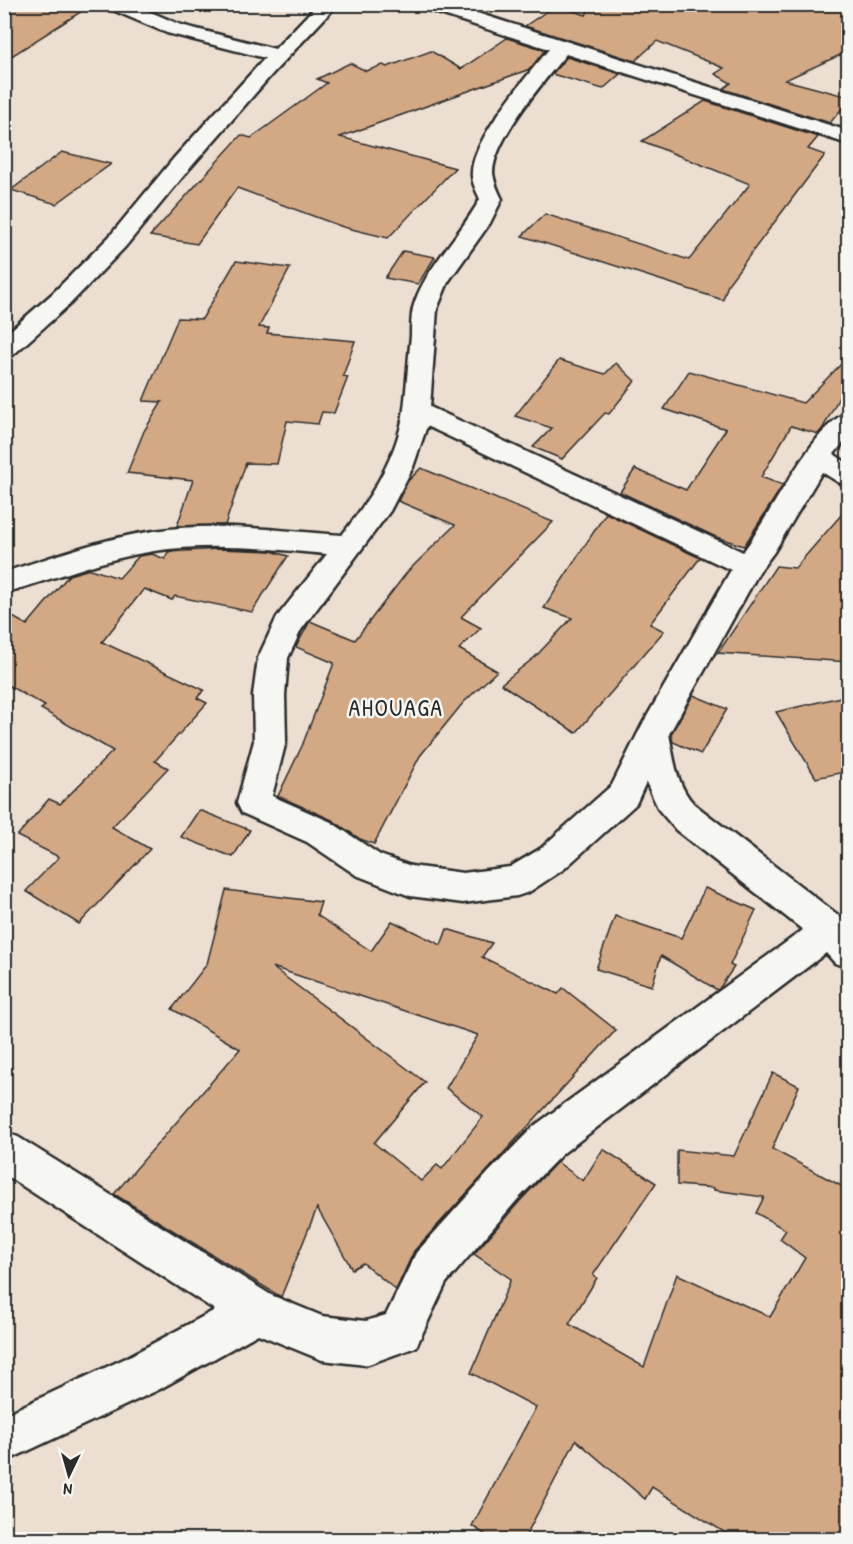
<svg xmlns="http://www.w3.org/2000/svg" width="853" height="1544" font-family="'Patrick Hand',sans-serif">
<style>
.building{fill:#d3a885;stroke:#2b2b2b;stroke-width:1.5;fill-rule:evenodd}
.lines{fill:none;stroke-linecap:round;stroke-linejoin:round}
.minor-casing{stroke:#2b2b2b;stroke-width:5}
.minor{fill:#f6f6f2;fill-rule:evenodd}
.labels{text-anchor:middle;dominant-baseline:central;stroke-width:5;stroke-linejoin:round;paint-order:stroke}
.quarter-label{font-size:24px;letter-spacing:1.5px;fill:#2b2b2b;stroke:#f6f6f2}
</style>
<rect width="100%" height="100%" fill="#ecdfd1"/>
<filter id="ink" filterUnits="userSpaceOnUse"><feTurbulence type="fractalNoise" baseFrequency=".0167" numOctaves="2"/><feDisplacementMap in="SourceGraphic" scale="12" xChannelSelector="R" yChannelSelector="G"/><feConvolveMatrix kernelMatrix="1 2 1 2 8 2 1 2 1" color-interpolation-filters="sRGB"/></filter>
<g filter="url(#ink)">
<g class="building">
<polygon points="4,4 93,4 4,61"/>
<polygon points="591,4 849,4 849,51 785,80 849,97 849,100 830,123 723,89 731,83 715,74 724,68 657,41 635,61 525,26 556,5 586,15"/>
<polygon points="507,38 545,50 530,69 340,137 455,168 388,238 343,227 237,188 197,244 150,236 241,135 251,138 327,83 317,79 350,63 366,71 383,65 387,67 431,51 461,69"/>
<polygon points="567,57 620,74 603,89 552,74"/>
<polygon points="705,101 818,137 808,149 825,155 728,284 723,300 522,236 545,214 689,260 750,184 642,141"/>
<polygon points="62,152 111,164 56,204 11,190"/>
<polygon points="403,251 435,257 418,284 385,278"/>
<polygon points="236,261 290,268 259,327 269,328 267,333 355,341 343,376 348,377 334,413 322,412 318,424 287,421 277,464 246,463 225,525 177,526 193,480 127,473 144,431 162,402 143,401 178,318 202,319"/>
<polygon points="849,356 849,378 823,428 818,434 791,426 761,477 783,485 744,546 716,537 620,492 635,469 686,490 726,429 664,409 689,371 803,403"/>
<polygon points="559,360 605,374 616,363 635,381 609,414 605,413 562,459 533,447 552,428 515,416"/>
<polygon points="421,468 553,522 461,617 481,628 459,649 497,671 463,703 420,756 374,844 360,839 332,820 278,796 302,746 334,663 296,647 310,621 355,640 408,571 455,525 398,501 408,481"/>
<polygon points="849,506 849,662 718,653 776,566 795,568"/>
<polygon points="606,513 700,558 650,624 664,631 576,733 501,684 535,657 572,618 544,608"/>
<polygon points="219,549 271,551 288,556 252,612 175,596 172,600 144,589 102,642 204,690 197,698 207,703 155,761 168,768 112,827 150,849 79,924 26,891 59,857 17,836 49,799 60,804 113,751 41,709 45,706 4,683 4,612 27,625 69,575 90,569 119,578 139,556 152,554 165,559 168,552"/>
<polygon points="693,695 727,709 701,754 673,742 671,734"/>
<polygon points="849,695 849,771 816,778 776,712"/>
<polygon points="199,810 250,830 233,857 181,837"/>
<polygon points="705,888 756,910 730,965 734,967 719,989 717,990 661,956 652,986 596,969 615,916 681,938"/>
<path d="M 226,890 L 321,902 L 317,915 L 371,951 L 392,921 L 441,945 L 447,929 L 492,943 L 482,957 L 558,994 L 563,988 L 616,1030 L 414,1251 L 396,1290 L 363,1263 L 352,1269 L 317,1208 L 281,1297 L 114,1194 L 240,1049 L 172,1009 L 207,964 ZM 272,967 L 478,1035 L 446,1088 L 483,1117 L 442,1169 L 437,1165 L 421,1181 L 374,1143 L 425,1082 Z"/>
<polygon points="773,1073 799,1086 772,1149 849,1190 849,1522 843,1539 735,1539 652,1487 645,1499 576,1440 524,1539 492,1539 472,1526 536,1407 471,1373 511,1279 474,1254 519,1202 557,1162 583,1181 603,1149 656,1183 593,1275 597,1278 569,1324 644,1367 677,1274 770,1317 805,1258 780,1239 786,1230 756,1213 764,1197 714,1190 714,1188 677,1185 677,1150 734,1156"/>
</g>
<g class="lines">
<defs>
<g id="minor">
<polygon points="106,4 132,4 181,25 275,49 318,4 338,4 273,73 190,168 125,247 70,304 13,355 4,357 4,336 52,294 109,237 174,158 265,58 167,33 108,8"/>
<path d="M 420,4 L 449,4 L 848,131 L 848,144 L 566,54 C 545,80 493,140 493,173 C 494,182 498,191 502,199 L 490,223 L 448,282 L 437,309 L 430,407 L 743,552 C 766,523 817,419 848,413 L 848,437 L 834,454 L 848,464 L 848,485 L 838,482 L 822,472 L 774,552 L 759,572 L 669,734 C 674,759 676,785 694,804 L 843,919 L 848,927 L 848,968 L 835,963 L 826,953 L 562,1154 L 517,1200 L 446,1283 L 416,1347 L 366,1365 L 322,1360 L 258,1334 L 158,1390 L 4,1462 L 4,1415 L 126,1358 L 215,1310 L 4,1174 L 4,1132 L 18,1137 L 271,1295 L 322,1316 L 366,1321 L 386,1315 L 416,1253 L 489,1172 L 534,1126 L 803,930 L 676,830 L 659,810 L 646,782 L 636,804 L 564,869 L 529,892 L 517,896 L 463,903 L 410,896 L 356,875 L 307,842 L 242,813 L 237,803 L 254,741 L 253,695 L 258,658 L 277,617 L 327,554 C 270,549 211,542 154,551 C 102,559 54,579 4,593 L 4,572 C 54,557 103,538 154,531 C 216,521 280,531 342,535 C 370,499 398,456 404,409 C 407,385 408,360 411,336 C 411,327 411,317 413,308 C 423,270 461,235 480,199 C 476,190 471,181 472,172 C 473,138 528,75 549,49 L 422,8 ZM 427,426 L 731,570 L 642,725 L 612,785 L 540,849 L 510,867 L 463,873 L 411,866 L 380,855 L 331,822 L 272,796 L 286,741 L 285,695 L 288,658 L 301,630 L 390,511 L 413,467 Z"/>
</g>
</defs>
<use href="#minor" class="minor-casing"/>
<use href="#minor" class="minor"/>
</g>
</g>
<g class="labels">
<g class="quarter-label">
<text x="396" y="707">AHOUAGA</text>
</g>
</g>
<rect width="853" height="1544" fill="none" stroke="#f6f6f2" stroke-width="24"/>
<rect x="12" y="12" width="829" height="1520" fill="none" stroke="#2b2b2b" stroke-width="2" filter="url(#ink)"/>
<g transform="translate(69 1475) rotate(185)" stroke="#f6f6f2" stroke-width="4.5" paint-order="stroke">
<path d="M0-4.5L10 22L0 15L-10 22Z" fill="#2b2b2b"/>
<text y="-9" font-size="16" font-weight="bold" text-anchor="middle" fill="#2b2b2b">N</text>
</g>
</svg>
